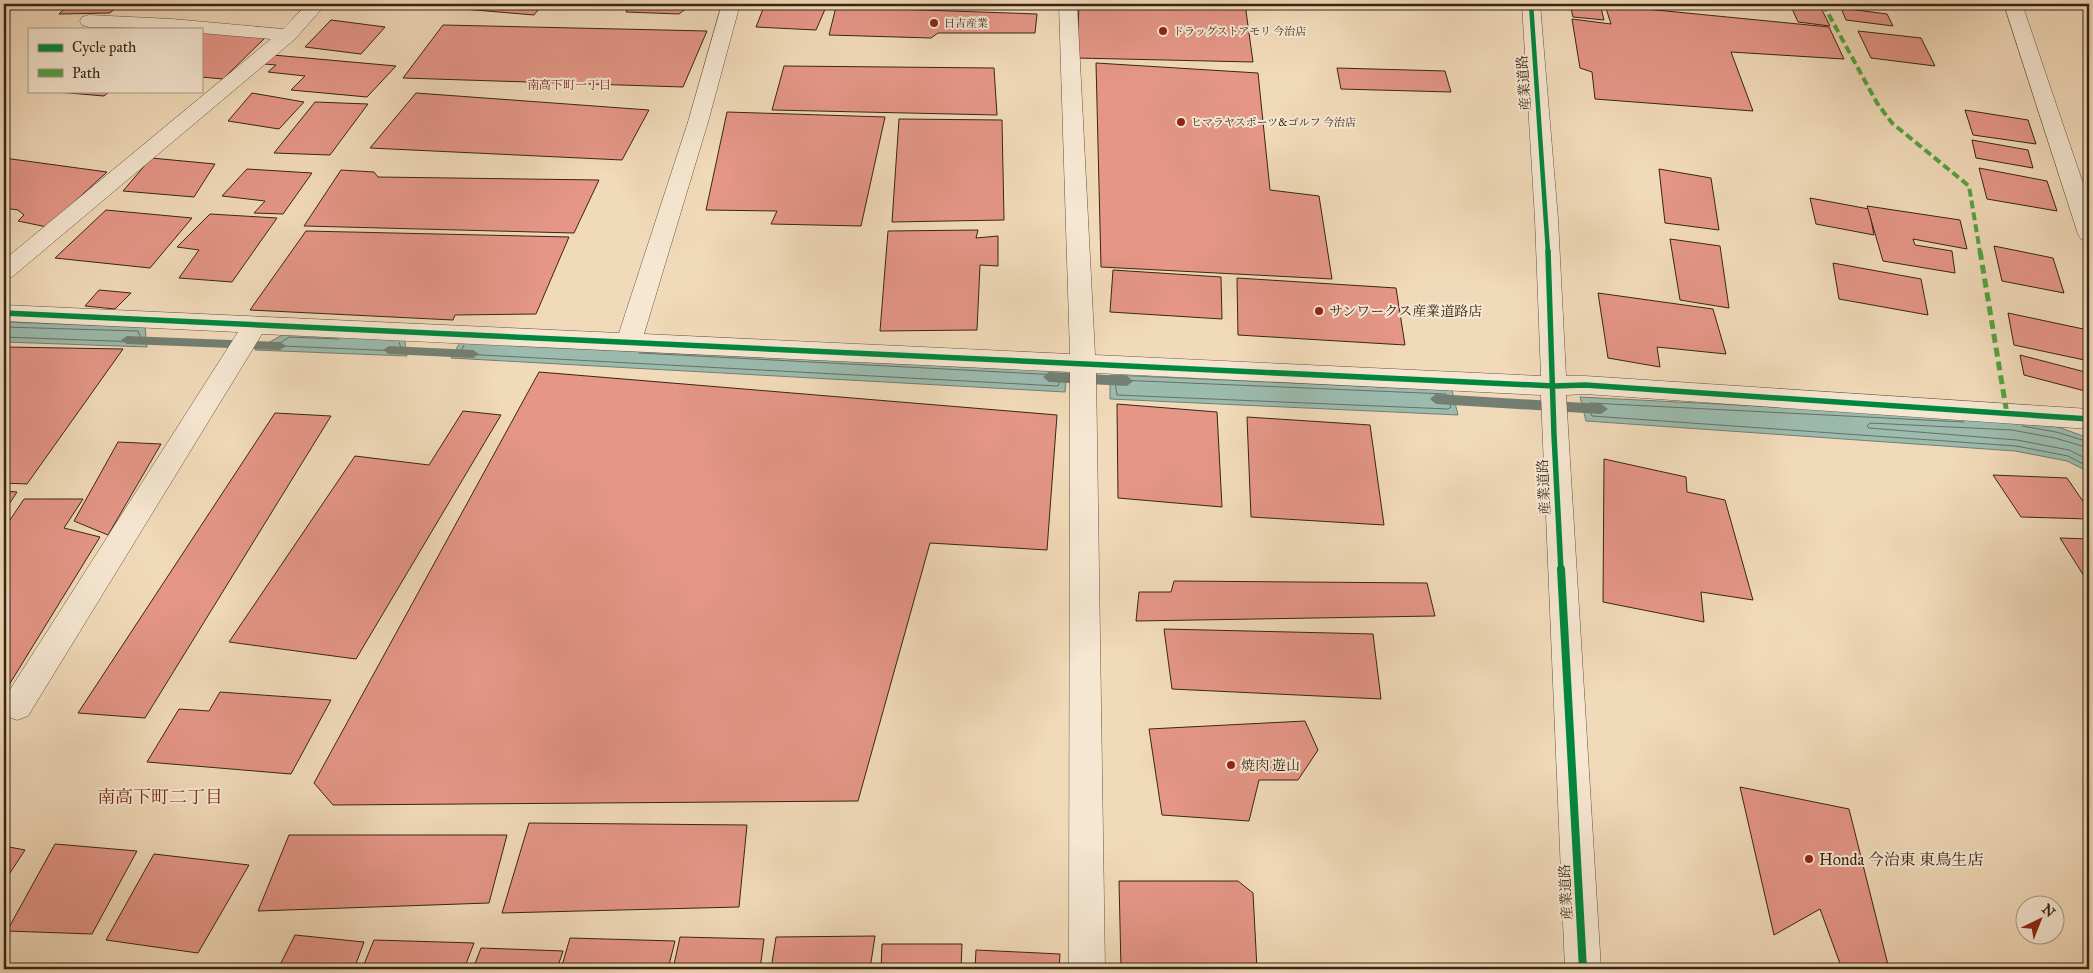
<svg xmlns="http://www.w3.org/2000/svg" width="2093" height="973" font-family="'IM FELL Great Primer','Noto Serif JP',serif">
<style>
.water{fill:#9bbbaf;stroke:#737f72}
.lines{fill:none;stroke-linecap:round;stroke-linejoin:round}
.shore{stroke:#697062;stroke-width:1}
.stream{fill:#737f72;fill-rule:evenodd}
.building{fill:#e59687;stroke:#372516}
.minor-casing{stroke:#66523f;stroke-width:1}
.minor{fill:#f6e7d2;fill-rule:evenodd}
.quiet-far1{stroke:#53a340;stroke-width:4;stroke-dasharray:8 4;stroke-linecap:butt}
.quiet{stroke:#53a340;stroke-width:5;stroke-dasharray:9 5;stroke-linecap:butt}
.cycleway-far2-casing{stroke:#f6e7d2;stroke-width:7}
.cycleway-far1-casing{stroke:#f6e7d2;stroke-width:9}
.cycleway-casing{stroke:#f6e7d2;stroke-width:11}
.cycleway-far2{stroke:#00873e;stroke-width:4.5}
.cycleway-far1{stroke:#00873e;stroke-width:5.5}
.cycleway{stroke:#00873e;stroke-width:8}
.poi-dot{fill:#8f2418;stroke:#f6e7d2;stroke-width:2}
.labels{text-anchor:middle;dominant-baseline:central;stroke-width:4;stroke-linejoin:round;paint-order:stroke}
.far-poi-label{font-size:11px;fill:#372516;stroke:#f6e7d2;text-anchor:start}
.far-neighbourhood-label{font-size:12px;fill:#7a1f14;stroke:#f6e7d2}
.street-label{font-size:14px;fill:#372516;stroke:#f6e7d2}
.poi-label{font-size:14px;fill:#372516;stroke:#f6e7d2;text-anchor:start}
.near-poi-label{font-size:16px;fill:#372516;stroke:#f6e7d2;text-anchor:start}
.near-neighbourhood-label{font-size:18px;fill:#7a1f14;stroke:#f6e7d2}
</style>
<rect width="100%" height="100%" fill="#f1dab9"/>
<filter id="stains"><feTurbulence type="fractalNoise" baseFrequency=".004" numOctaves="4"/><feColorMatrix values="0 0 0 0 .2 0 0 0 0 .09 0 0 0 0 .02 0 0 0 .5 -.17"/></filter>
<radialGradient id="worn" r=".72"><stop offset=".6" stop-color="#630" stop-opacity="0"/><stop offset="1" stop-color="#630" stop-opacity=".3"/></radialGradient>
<g class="water">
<polygon points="4,322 145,327 147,347 4,342"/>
<polygon points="288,332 404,336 407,356 255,350"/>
<polygon points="462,339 1067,371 1065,392 451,358"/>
<polygon points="1110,375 1452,390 1458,415 1110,399"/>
<polygon points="1580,397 2013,419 2058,427 2089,438 2089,472 2067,461 2015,451 1586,421"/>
</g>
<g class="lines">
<g class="shore">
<polyline points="4,327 138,331 141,339 138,342 4,337"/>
<polyline points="339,339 289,337 279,344 282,346 398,351 401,348 399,342"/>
<polyline points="464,345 461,351 463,354 1058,386 1061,378 1059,375 639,353"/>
<polygon points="1118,380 1446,394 1451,407 1448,409 1117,395 1115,382"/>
<polyline points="1964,422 1590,403 1588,405 1592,416 2016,446 2068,456 2089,467"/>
<polyline points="2022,426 2056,432 2089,442"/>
<polyline points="2089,448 2055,438 2012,430 1870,423 1867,426 1869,428 2017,440 2069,450 2089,460"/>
</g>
<g class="stream">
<polygon points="127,336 280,342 286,346 280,350 127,344 121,340"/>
<polygon points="389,346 473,350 479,354 473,358 389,354 383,350"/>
<polygon points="1049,372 1127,376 1133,381 1127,386 1049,382 1043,377"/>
<polygon points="1436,394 1601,404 1608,409 1601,414 1436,404 1430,399"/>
</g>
</g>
<g class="building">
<polygon points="40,4 63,4 60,7 37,6"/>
<polygon points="70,4 120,4 110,13 59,14"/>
<polygon points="454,4 543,4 534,15 451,8"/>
<polygon points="580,4 622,4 620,7"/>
<polygon points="630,4 692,4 679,14 626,12"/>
<polygon points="765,4 766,4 826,7 816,30 756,27"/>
<polygon points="1079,4 1245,4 1253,62 1077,58"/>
<polygon points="1570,4 1600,4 1604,20 1573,17"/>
<polygon points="1737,4 1790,4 1792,9"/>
<polygon points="1790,4 1819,4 1830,26 1798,22"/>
<polygon points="1605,5 1829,27 1844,59 1731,52 1753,111 1595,99 1592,72 1580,68 1572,19 1611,24"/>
<polygon points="836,7 1037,14 1035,33 938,33 931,38 829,35"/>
<polygon points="1841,8 1887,14 1893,26 1846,20"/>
<polygon points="331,20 385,27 361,54 305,47"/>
<polygon points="443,25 707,31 683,87 403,78"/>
<polygon points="1858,31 1921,38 1935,66 1871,58"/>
<polygon points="201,32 266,37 223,79 201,77"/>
<polygon points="273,55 396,66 367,97 291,90 305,76 268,72 276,65 264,64"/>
<polygon points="1096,63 1258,73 1270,190 1319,196 1332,279 1101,267"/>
<polygon points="784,66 994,68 997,115 772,110"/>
<polygon points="1337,68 1445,71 1451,92 1341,89"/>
<polygon points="46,91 110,91 104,96"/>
<polygon points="252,93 304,102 279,129 228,121"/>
<polygon points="416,93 649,110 622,160 370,148"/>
<polygon points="315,102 368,104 330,155 274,153"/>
<polygon points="1965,110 2028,120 2036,144 1973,135"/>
<polygon points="727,112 885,117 861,226 771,224 777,211 706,210"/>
<polygon points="899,119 1002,120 1004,220 892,222"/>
<polygon points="1972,140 2028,150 2033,168 1976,158"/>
<polygon points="4,158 107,172 47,227 18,221 24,215 18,210 4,208"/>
<polygon points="151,158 215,164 194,197 123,191"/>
<polygon points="1979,168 2047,181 2057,211 1987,199"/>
<polygon points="247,169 312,173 283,214 254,213 265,201 222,196"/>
<polygon points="1659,169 1711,178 1719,230 1665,223"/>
<polygon points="341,170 374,172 378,177 599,180 574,233 304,226"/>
<polygon points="1810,198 1869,209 1874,235 1816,224"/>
<polygon points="1867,206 1960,220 1967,249 1913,239 1915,245 1952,251 1955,273 1883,261"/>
<polygon points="106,210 192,218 150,268 55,258"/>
<polygon points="210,214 277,218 232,282 179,278 199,250 177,247"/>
<polygon points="978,230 976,238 998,236 998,266 980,265 977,330 880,331 888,231"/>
<polygon points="306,231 569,237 536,314 455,315 453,320 250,310"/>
<polygon points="1670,239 1720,246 1729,308 1680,300"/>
<polygon points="1994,246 2053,258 2064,293 2002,281"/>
<polygon points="1833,263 1921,279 1928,315 1839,299"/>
<polygon points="1113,270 1221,277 1222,319 1110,312"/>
<polygon points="1237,278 1396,288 1405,345 1238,335"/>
<polygon points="99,290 131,293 115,309 85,306"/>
<polygon points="1598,293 1713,309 1726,354 1657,347 1660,367 1608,358"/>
<polygon points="2008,313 2088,330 2089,361 2014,345"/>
<polygon points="4,347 123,349 27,484 4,483"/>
<polygon points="2020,355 2089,373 2089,392 2024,375"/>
<polygon points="539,372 1057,415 1047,550 930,543 858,801 333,805 314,783"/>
<polygon points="1117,404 1217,412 1222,507 1118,498"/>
<polygon points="463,411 501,415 356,659 229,642 355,456 429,465"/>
<polygon points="275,413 331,416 145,718 78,713"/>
<polygon points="1247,417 1370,425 1384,525 1251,517"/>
<polygon points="118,442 161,444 108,535 74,521"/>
<polygon points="1604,459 1686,477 1687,492 1725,500 1753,600 1701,592 1704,622 1603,602"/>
<polygon points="1993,475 2067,478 2089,510 2089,519 2021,517"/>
<polygon points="4,491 17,492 4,512"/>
<polygon points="24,499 83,499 64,528 100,537 4,693 4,529"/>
<polygon points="2060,538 2089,539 2089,584"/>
<polygon points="1174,581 1427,583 1435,616 1136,621 1139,592 1171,592"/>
<polygon points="1164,629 1373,634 1381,699 1172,689"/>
<polygon points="220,692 331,700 291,774 147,762 179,709 209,711"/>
<polygon points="1305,721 1318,750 1298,780 1259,780 1249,821 1162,815 1149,729"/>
<polygon points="1740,787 1849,809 1889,969 1842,969 1820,909 1774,935"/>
<polygon points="529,823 747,825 739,907 502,913"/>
<polygon points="289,835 507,835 489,903 258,911"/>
<polygon points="55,844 137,851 92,934 7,931"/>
<polygon points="4,846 25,850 4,882"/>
<polygon points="154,854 249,865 198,953 106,940"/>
<polygon points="1119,881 1238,881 1253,893 1257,969 1121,969"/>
<polygon points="295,935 364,942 354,969 278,969"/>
<polygon points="875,936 870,969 771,969 776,937"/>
<polygon points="680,937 764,939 760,969 673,969"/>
<polygon points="570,938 675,941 668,969 561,969"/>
<polygon points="374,940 474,943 464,969 362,969"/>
<polygon points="882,944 962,944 961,969 881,969"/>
<polygon points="481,948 563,951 557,969 473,969"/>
<polygon points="976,950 1060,954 1059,969 975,969"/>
</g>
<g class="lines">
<defs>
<g id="minor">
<polygon points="307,4 326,4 295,39 12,277 4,280 4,260 271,39 201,33 201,29 89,27 82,25 80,21 82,17 89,15 172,19 283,29"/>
<polygon points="722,4 740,4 708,122 644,334 1070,354 1059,4 1077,4 1095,355 1541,376 1535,219 1522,4 1540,4 1558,219 1566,376 1585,376 2089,409 2089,429 1585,394 1566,395 1601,969 1565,969 1541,395 1096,373 1105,969 1069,969 1070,372 262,334 28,716 17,720 6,716 4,700 6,696 238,332 4,321 4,305 619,333 688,122"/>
<polygon points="2004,4 2022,4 2089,201 2089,241 2081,239 2078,234"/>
</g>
</defs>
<use href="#minor" class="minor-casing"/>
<use href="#minor" class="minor"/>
<polyline class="quiet-far1" points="1823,4 1877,103 1892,123 1969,186 1980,252"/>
<polyline class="quiet" points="1980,251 2007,414"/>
<defs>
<polyline id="cycleway-far2" points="1531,4 1548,252"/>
<g id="cycleway-far1">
<polyline points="1548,251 1554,435 1561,571"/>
<polyline points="4,313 1554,386 1585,385 2089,419"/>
</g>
<polyline id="cycleway" points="1561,569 1583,969"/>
</defs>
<use href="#cycleway-far2" class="cycleway-far2-casing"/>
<use href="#cycleway-far1" class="cycleway-far1-casing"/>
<use href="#cycleway" class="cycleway-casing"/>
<use href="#cycleway-far2" class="cycleway-far2"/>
<use href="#cycleway-far1" class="cycleway-far1"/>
<use href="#cycleway" class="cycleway"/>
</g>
<g class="poi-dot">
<circle cx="934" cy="23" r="5"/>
<circle cx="1163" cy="31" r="5"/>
<circle cx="1181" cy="122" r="5"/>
<circle cx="1319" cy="311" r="5"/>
<circle cx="1231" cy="765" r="5"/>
<circle cx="1809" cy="859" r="5"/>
</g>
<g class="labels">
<g class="far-poi-label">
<text x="944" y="23">日吉産業</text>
<text x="1173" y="31">ドラッグストアモリ 今治店</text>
<text x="1191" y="122">ヒマラヤスポーツ&amp;ゴルフ 今治店</text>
</g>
<g class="far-neighbourhood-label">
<text x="569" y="85">南高下町一丁目</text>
</g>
<g class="street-label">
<text transform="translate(1524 83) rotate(-94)">産業道路</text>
<text transform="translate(1544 487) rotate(-93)">産業道路</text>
<text transform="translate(1566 892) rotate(-93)">産業道路</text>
</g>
<g class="poi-label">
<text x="1329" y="311">サンワークス産業道路店</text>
<text x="1241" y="765">焼肉 遊山</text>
</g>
<g class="near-poi-label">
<text x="1819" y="859">Honda 今治東 東鳥生店</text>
</g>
<g class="near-neighbourhood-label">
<text x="160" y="797">南高下町二丁目</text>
</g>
</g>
<rect width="2093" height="973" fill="none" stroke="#f1dab9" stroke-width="20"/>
<rect x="5" y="5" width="2083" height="963" fill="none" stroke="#372516" stroke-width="2.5"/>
<rect x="10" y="10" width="2073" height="953" fill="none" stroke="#372516"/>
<rect x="28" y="28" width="175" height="65" fill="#f6e7d2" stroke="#aa9987"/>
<rect x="38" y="44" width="25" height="8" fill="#00873e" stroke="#aa9987"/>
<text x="72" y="52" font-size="15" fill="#372516">Cycle path</text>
<rect x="38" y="69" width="25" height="8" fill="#53a340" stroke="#aa9987"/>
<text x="72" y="78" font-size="15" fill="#372516">Path</text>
<g transform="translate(2040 920) rotate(43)"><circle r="24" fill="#f6e7d2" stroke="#aa9987"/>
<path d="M0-4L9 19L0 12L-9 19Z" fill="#8f2418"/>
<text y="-8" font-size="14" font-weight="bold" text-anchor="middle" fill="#372516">N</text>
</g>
<rect width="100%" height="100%" filter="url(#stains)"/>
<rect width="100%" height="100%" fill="url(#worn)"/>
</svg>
